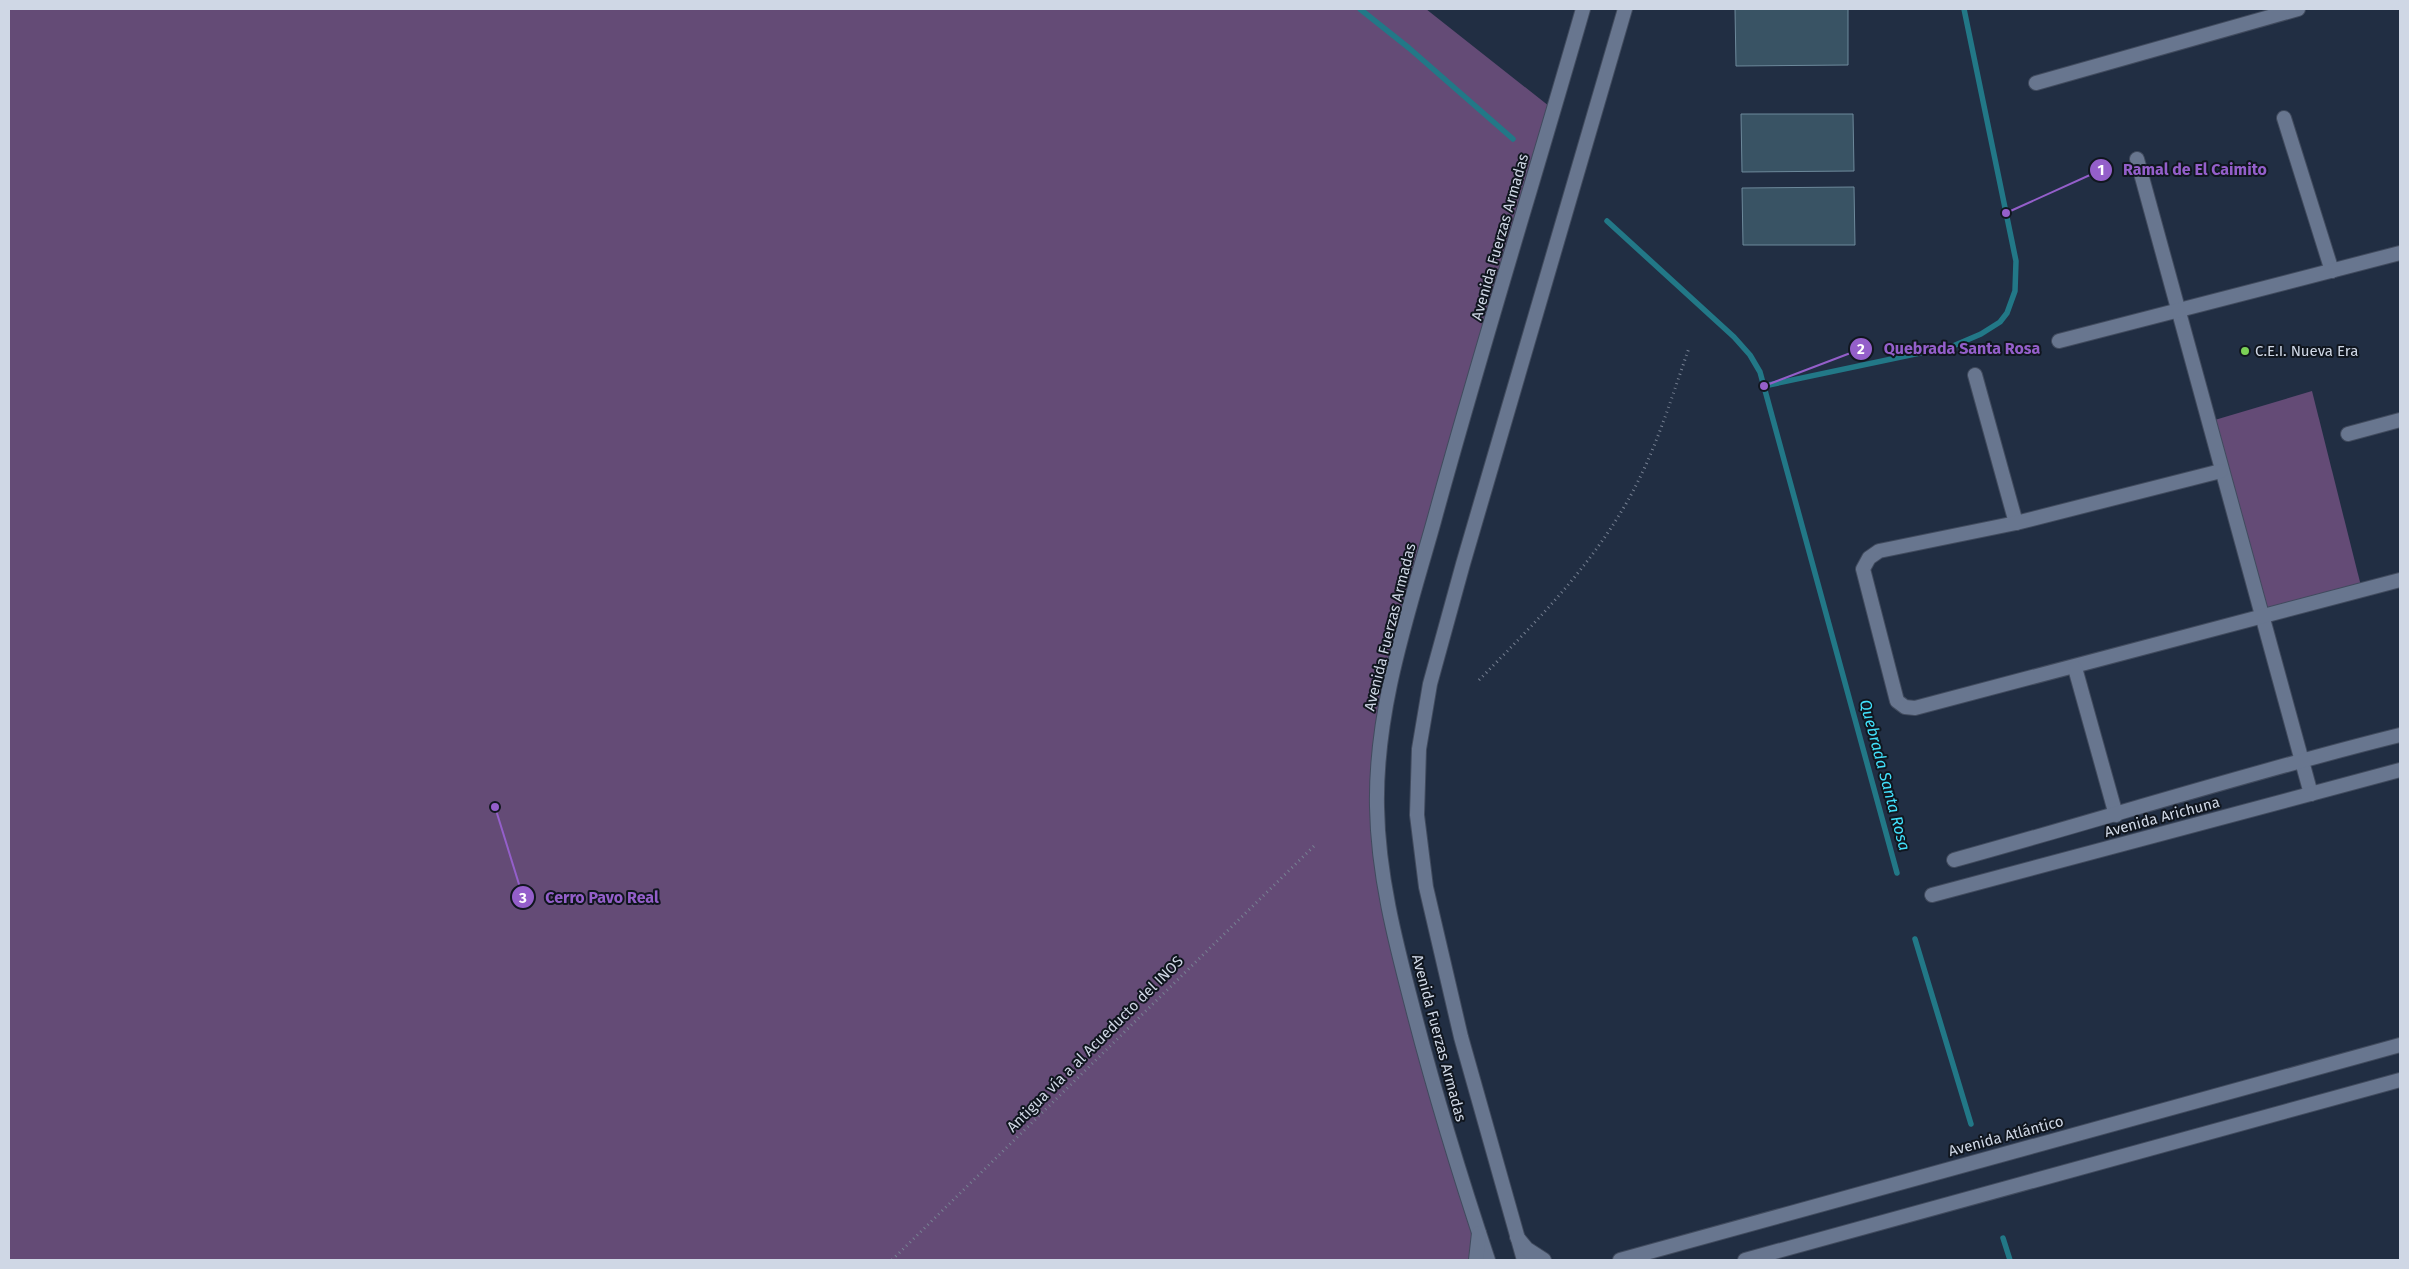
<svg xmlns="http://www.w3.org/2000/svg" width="2409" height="1269" font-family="'Fira Sans',sans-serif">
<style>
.green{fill:#644b76}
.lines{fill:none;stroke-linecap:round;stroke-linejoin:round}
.stream{stroke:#227887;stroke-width:5.5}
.building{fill:#395364;stroke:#6d899b}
.minor-casing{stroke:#414b5e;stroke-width:16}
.tertiary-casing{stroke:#414b5e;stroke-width:16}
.secondary-casing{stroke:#414b5e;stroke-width:16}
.path{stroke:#778193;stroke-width:3;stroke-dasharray:1 4;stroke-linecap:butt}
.minor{stroke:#68768f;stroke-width:14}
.tertiary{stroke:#68768f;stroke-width:14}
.secondary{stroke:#68768f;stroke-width:14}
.poi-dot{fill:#7bd156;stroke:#10161f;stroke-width:2}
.labels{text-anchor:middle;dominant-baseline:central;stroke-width:4;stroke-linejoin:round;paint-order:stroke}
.street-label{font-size:15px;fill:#cfd7e5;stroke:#10161f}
.poi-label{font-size:15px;fill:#cfd7e5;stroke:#10161f;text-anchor:start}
.water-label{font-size:16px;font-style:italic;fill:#42e1fc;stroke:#10161f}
.leader{fill:none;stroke:#945fca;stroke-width:2}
.callout-dot{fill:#945fca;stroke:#10161f;stroke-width:2}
.mark-label{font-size:15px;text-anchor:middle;font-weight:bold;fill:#fff}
.callout-label{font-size:16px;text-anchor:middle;font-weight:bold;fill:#945fca;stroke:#10161f;stroke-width:4;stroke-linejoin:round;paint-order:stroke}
</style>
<rect width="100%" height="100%" fill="#212e43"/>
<g class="green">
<polygon points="9,9 1426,9 1554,110 1386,700 1381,867 1469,1201 1476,1260 9,1260"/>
<polygon points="2312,391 2362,590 2261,617 2208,422"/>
</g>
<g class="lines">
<g class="stream">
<polyline points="1360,9 1409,48 1513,139"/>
<polyline points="1607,221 1734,337 1750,355 1760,372 1897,873"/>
<polyline points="1764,386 1953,346 1981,334 2000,322 2007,313 2015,291 2016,261 1964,9"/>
<polyline points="1915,939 1971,1124"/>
<polyline points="2003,1238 2010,1260"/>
</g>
</g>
<g class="building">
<polygon points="1735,9 1848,9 1848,65 1736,66"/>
<polygon points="1741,114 1853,114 1854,171 1742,172"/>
<polygon points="1854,187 1855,245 1743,245 1742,188"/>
</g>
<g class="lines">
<defs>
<g id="minor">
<polyline points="2036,83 2298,9"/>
<polyline points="2284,118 2332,271"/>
<polyline points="2137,159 2311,794"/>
<polyline points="2059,341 2400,253"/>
<polyline points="1975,375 2016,523"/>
<polyline points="2348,434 2400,420"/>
<polyline points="2221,471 2016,523 1879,551 1869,558 1863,569 1897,701 1905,707 1915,708 2400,580"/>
<polyline points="2075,668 2116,815"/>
<path d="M 1954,860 C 2103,819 2250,772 2400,735"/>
<polyline points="1932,895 2400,770"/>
</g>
<g id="tertiary">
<path d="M 1488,1260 C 1460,1176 1434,1091 1412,1005 C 1395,940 1378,874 1377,807 C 1375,709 1408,614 1434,521 C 1481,349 1534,180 1583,9"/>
<polyline points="1524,1260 1461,1037 1426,887 1417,815 1419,749 1430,684 1463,564 1625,9"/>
</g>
<g id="secondary">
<polyline points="1517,1237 1527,1249 1544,1260"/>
<polyline points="1476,1260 1479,1233"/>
<polyline points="1620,1260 2400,1045"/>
<polyline points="1745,1260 2400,1080"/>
</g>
</defs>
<use href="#minor" class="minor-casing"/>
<use href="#tertiary" class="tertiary-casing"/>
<use href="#secondary" class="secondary-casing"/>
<g class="path">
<path d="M 1479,680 C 1536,622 1593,565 1632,493 C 1657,447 1672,396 1689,348"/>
<polyline points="892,1260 1315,845"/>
</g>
<use href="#minor" class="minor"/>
<use href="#tertiary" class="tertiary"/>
<use href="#secondary" class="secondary"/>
</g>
<circle class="poi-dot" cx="2245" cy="351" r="5"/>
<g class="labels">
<g class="street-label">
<text transform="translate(1500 237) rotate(-74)">Avenida Fuerzas Armadas</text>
<text transform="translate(1390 627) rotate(-76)">Avenida Fuerzas Armadas</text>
<text transform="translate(2162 817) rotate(-15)">Avenida Arichuna</text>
<text transform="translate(1439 1038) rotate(75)">Avenida Fuerzas Armadas</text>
<text transform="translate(1095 1044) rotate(-45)">Antigua vía a al Acueducto del INOS</text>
<text transform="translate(2006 1136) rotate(-15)">Avenida Atlántico</text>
</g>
<g class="poi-label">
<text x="2255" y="351">C.E.I. Nueva Era</text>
</g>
<g class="water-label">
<text transform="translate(1885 775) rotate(75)">Quebrada Santa Rosa</text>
</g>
</g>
<path class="leader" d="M2006 213L2101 170M1764 386L1861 349M495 807L523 897"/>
<g class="callout-dot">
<circle cx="2006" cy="213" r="5"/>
<circle cx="1764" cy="386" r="5"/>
<circle cx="495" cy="807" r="5"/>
<circle cx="2101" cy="170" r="12"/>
<circle cx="1861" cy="349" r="12"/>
<circle cx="523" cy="897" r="12"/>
</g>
<g class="mark-label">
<text x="2101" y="175">1</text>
<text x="1861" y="354">2</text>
<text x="523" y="903">3</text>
</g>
<g class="callout-label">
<text x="2195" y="175">Ramal de El Caimito</text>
<text x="1962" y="354">Quebrada Santa Rosa</text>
<text x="602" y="903">Cerro Pavo Real</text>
</g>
<rect width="2409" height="1269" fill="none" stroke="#cfd7e5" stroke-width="20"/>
</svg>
